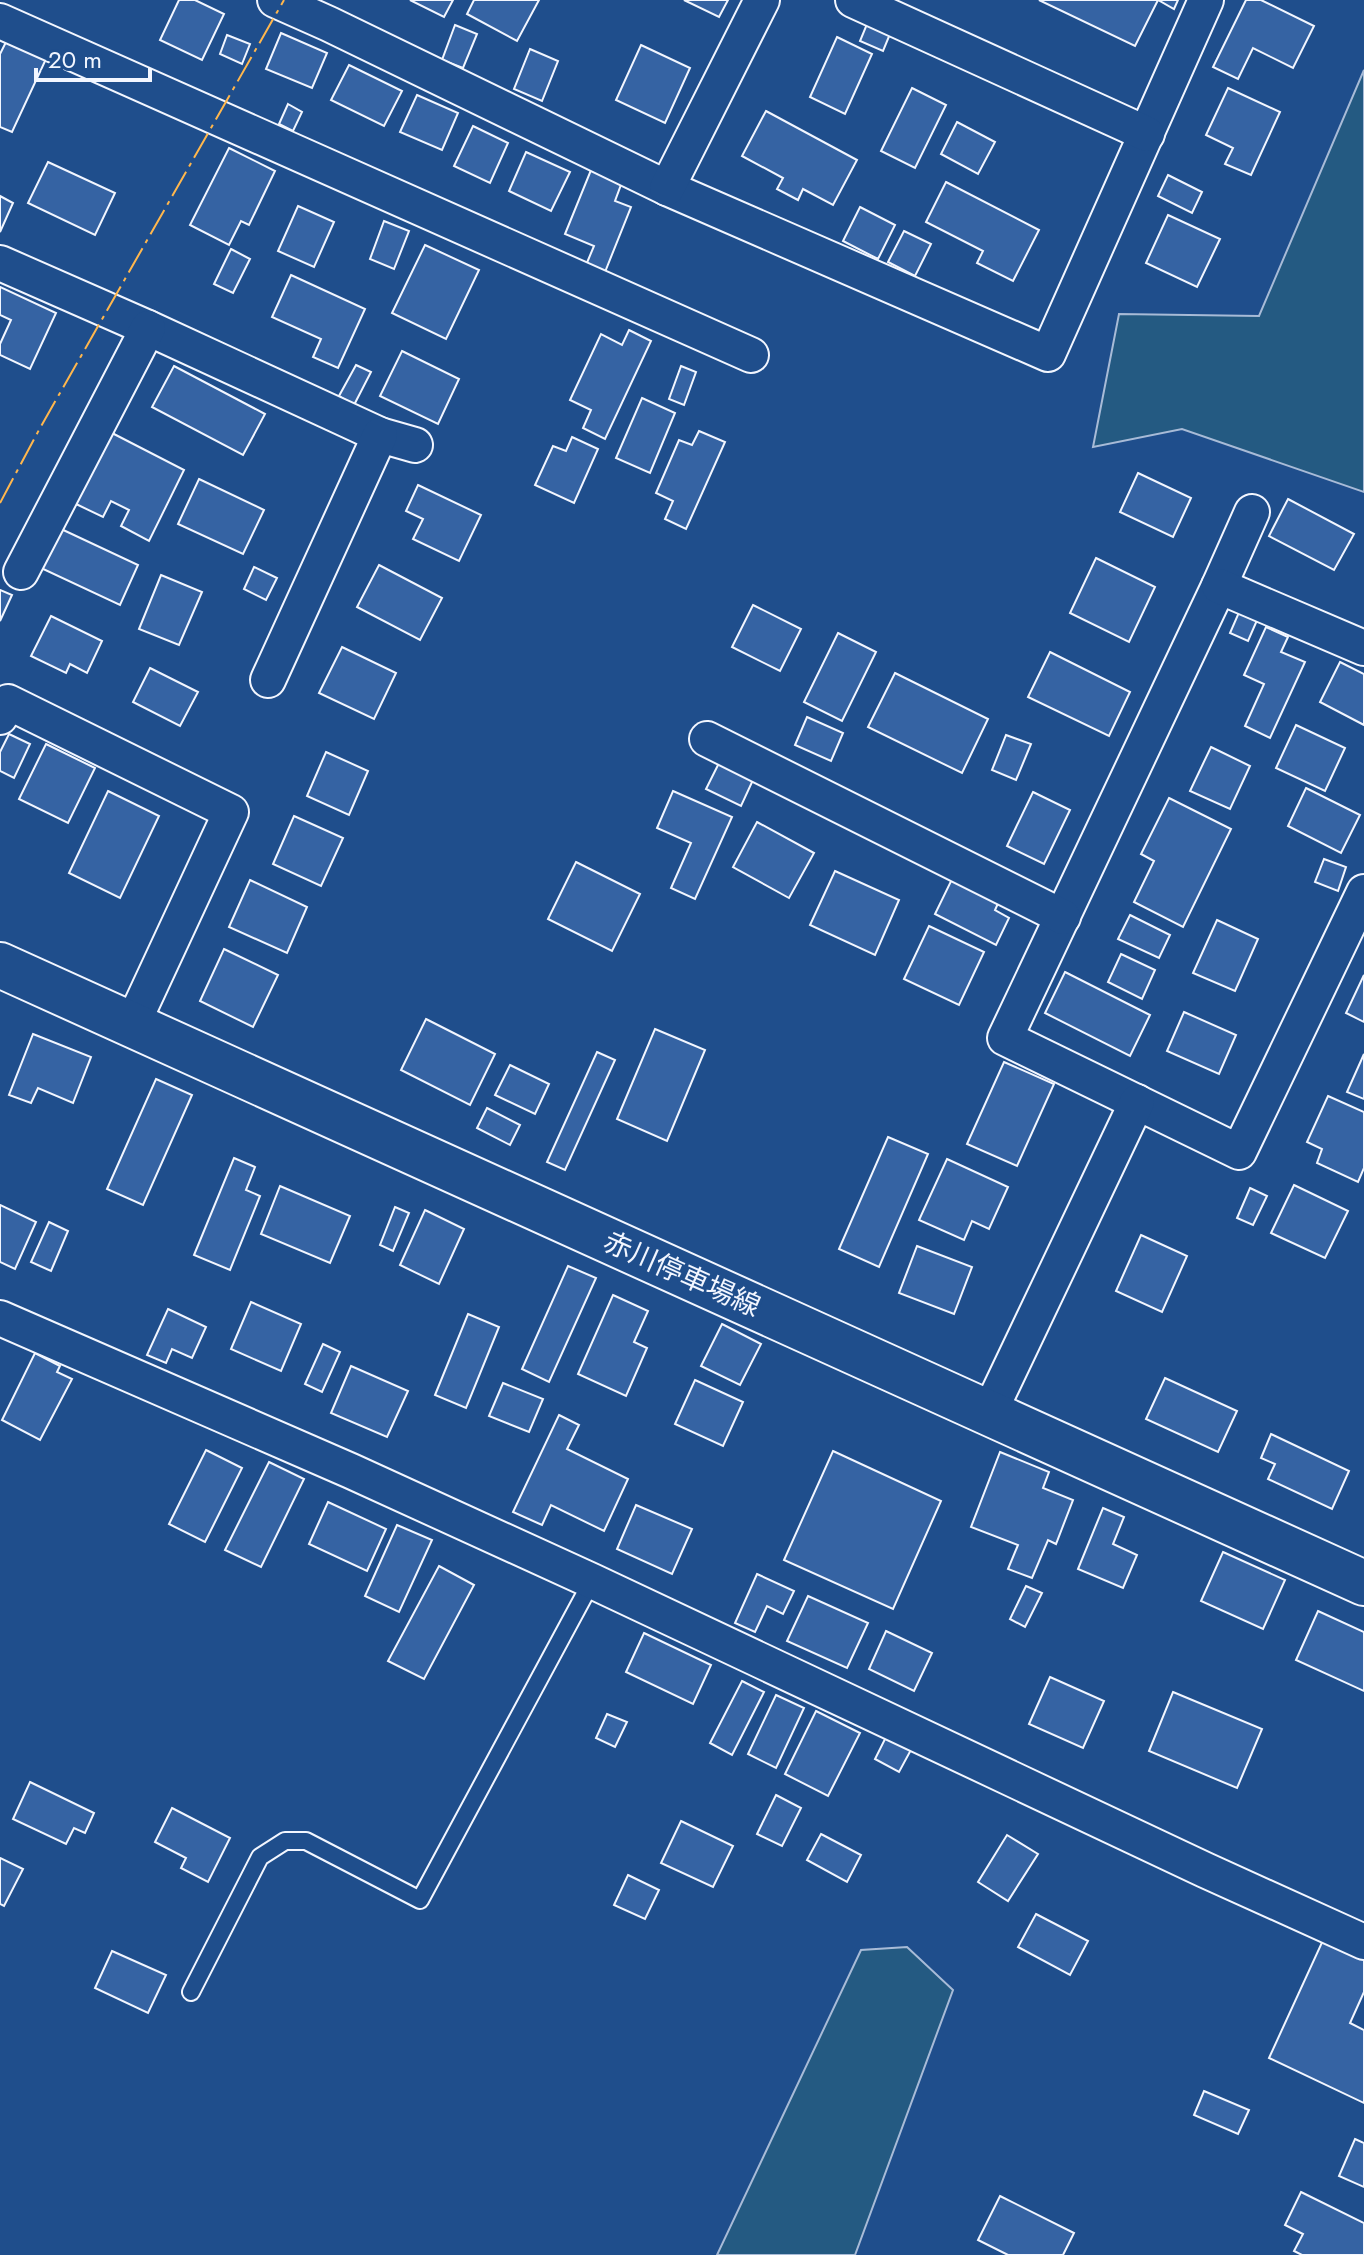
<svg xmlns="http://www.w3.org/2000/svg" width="1364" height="2255" font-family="Jost,'Noto Sans JP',sans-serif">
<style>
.green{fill:#245a82;stroke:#a8bbd7;stroke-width:2}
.building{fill:#3563a3;stroke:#f2f6ff;stroke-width:2}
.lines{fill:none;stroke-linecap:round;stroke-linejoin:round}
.lane-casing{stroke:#f2f6ff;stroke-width:20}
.street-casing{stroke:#f2f6ff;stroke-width:38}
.secondary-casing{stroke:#f2f6ff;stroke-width:48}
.lane{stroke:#1f4e8c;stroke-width:16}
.street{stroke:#1f4e8c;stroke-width:34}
.secondary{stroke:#1f4e8c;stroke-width:44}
.power{stroke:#ffb74d;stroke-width:2;stroke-dasharray:28 6 4 6;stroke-linecap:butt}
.labels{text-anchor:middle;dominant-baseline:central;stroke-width:6;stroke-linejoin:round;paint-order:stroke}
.street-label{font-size:28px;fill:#f2f6ff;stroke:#1f4e8c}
</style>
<rect width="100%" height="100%" fill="#1f4e8c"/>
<g class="green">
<polygon points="1364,70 1364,492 1182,429 1093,447 1119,314 1259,316"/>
<polygon points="907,1947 953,1990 855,2255 717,2255 861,1950"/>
</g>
<g class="building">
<polygon points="179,0 195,0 224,14 202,60 160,40"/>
<polygon points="410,0 453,0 444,17"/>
<polygon points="474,0 539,0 517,41 467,14"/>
<polygon points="684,0 728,0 719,17"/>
<polygon points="1039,0 1178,0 1174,9 1158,0 1135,46"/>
<polygon points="1246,0 1261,0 1314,26 1293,68 1253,48 1238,79 1213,67"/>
<polygon points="867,24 890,34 883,51 860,41"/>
<polygon points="455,25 477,34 463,68 442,60"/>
<polygon points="281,33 327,53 312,88 266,69"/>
<polygon points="227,35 250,44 242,64 220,54"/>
<polygon points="837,37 872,54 845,114 810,97"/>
<polygon points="7,40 46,59 12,132 0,127 0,54"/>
<polygon points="641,45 690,68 665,123 616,100"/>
<polygon points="530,49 558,61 542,101 514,89"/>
<polygon points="349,65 402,91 384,126 331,100"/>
<polygon points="912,88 946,105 915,168 881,151"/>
<polygon points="1228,88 1280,112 1251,175 1225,164 1233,148 1206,135"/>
<polygon points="417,95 458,113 442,150 400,132"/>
<polygon points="288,104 302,112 293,131 279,124"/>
<polygon points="766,111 857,160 833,205 803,189 798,200 777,189 783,178 742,156"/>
<polygon points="957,122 995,142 978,174 941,154"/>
<polygon points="473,126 508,143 490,183 454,166"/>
<polygon points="229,148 275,171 249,225 241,221 229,245 190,225"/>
<polygon points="526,152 570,172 551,211 509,191"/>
<polygon points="48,162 115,193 95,235 28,203"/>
<polygon points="591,170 622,182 615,201 631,207 605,272 586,265 594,246 565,234"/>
<polygon points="1168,175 1202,192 1192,213 1158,196"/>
<polygon points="946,182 1039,230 1013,281 977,263 983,251 926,222"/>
<polygon points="0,196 13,203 0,232"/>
<polygon points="298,206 334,222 314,267 278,251"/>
<polygon points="860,207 895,225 878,259 843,241"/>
<polygon points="1168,215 1220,239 1197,287 1146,263"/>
<polygon points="384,221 409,231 394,269 370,259"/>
<polygon points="904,231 931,244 915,276 888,262"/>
<polygon points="425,245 479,270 446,339 392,313"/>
<polygon points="231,249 250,259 233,293 214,284"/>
<polygon points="291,275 365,309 338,368 313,357 321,339 272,317"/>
<polygon points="0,287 56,313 30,369 0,355 0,344 11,320 0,315"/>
<polygon points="629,330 651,341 605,439 583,428 591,410 570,400 601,334 622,345"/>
<polygon points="402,351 459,379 438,424 380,396"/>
<polygon points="356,365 371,372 354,405 339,396"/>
<polygon points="174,366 265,414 243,455 152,407"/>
<polygon points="681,366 696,372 684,405 669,399"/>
<polygon points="642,398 675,413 650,473 616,458"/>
<polygon points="699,431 725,442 686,529 665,519 673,501 656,493 679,440 692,445"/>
<polygon points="112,433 184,470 149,541 121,526 129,510 111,501 103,517 76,504"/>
<polygon points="572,437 598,449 574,503 535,485 553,446 566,451"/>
<polygon points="1138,473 1191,498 1173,537 1120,512"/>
<polygon points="199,479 264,510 243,554 178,524"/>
<polygon points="418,485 481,515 459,561 413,539 423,519 406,511"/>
<polygon points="1288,499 1354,534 1334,570 1269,536"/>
<polygon points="59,528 138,565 120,605 41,568"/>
<polygon points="1096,558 1155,587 1129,642 1070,613"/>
<polygon points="379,565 442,598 420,640 357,607"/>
<polygon points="254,567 277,578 266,600 244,589"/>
<polygon points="161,575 202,592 179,645 139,629"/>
<polygon points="0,590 12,595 0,621"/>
<polygon points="753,605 801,629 780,671 732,647"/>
<polygon points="1240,610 1258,618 1248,641 1230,633"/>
<polygon points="51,616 102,641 87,673 70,664 66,673 31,656"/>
<polygon points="1266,627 1288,637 1281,652 1305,662 1270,738 1245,726 1264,684 1244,675"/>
<polygon points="838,633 876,652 842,721 804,702"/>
<polygon points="342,647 396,673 374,719 319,693"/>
<polygon points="1050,652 1130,692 1109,736 1028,697"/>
<polygon points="1340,662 1364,674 1364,725 1320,702"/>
<polygon points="150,668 198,692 180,726 133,702"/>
<polygon points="895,673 988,719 962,773 868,727"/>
<polygon points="807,717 843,733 831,761 795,745"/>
<polygon points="1296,725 1345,748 1325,791 1276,768"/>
<polygon points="9,734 30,744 14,778 0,771 0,752"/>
<polygon points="1006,735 1031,744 1016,780 992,770"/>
<polygon points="46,744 95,768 68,823 19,799"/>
<polygon points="1211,747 1250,766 1230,809 1190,791"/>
<polygon points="326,752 368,771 349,815 307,796"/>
<polygon points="719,763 753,780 741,806 706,789"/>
<polygon points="1306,788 1360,815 1341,853 1288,826"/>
<polygon points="108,791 159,816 120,898 69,873"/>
<polygon points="673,791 732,817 695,899 671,888 691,843 657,828"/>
<polygon points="1033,792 1070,810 1044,864 1007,846"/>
<polygon points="1169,798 1231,829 1183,927 1134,902 1154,861 1141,854"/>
<polygon points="294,816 343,838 321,886 273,864"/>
<polygon points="757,822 814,853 789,898 733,867"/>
<polygon points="1324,859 1346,867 1338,891 1315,882"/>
<polygon points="576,862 640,894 612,951 548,919"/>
<polygon points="835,871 899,900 875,955 810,925"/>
<polygon points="954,875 1000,899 995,910 1009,918 996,945 935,914"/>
<polygon points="250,880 307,907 287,953 229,927"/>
<polygon points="1130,915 1170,935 1159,958 1118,939"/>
<polygon points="1217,920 1258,939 1235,991 1193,973"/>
<polygon points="929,926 984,952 959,1005 904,979"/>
<polygon points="224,949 278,975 253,1027 200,1001"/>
<polygon points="1121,954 1155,970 1142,999 1108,982"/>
<polygon points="1065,972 1150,1015 1130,1056 1045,1013"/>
<polygon points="1364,975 1364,1022 1346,1013"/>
<polygon points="1184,1012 1236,1035 1219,1074 1167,1051"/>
<polygon points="426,1019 495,1054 470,1105 401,1070"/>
<polygon points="655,1029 705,1050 667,1141 617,1119"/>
<polygon points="33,1034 91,1057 73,1103 38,1088 31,1103 9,1095"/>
<polygon points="597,1052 615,1060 565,1170 547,1162"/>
<polygon points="1364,1054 1364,1099 1347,1092"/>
<polygon points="1004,1062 1054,1084 1017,1166 967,1144"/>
<polygon points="510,1065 549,1084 535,1114 495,1095"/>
<polygon points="156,1079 192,1095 143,1205 107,1189"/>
<polygon points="1328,1096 1364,1112 1364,1168 1358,1182 1317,1163 1322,1149 1307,1142"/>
<polygon points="487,1108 520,1125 510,1145 477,1128"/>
<polygon points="888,1137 928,1154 879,1267 839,1249"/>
<polygon points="234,1158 255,1167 246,1190 260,1196 230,1270 194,1255"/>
<polygon points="947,1159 1008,1187 989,1229 972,1221 964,1240 919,1220"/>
<polygon points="1294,1185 1348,1211 1325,1258 1271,1233"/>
<polygon points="280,1186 350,1216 330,1263 261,1234"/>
<polygon points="1250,1188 1267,1196 1253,1225 1237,1218"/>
<polygon points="0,1205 36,1222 15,1269 0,1262"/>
<polygon points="395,1207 409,1213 393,1251 380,1245"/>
<polygon points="425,1210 464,1229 439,1284 400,1265"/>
<polygon points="49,1222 68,1231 51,1271 31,1262"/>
<polygon points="1141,1235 1187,1256 1162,1312 1116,1291"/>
<polygon points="917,1246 972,1267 954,1314 899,1293"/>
<polygon points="568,1266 596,1278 549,1382 522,1369"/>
<polygon points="613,1295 648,1311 634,1342 647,1348 626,1396 578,1374"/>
<polygon points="251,1302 301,1324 281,1371 231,1349"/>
<polygon points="168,1309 206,1327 192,1358 172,1349 166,1363 147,1355"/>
<polygon points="468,1314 499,1327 466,1408 435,1395"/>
<polygon points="722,1324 761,1344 740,1385 701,1366"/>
<polygon points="323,1344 340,1352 322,1392 305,1384"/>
<polygon points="35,1353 60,1366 57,1372 72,1379 40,1440 2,1420"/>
<polygon points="351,1366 408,1391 387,1437 331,1413"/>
<polygon points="1165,1378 1237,1411 1218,1452 1146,1419"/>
<polygon points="695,1380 743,1402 723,1446 675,1424"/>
<polygon points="503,1383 543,1399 529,1432 489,1416"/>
<polygon points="559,1415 579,1425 567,1449 628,1479 604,1531 551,1505 542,1525 513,1512"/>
<polygon points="1271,1434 1349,1471 1332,1509 1268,1479 1275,1464 1261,1458"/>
<polygon points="206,1450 242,1468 205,1542 169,1524"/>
<polygon points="833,1451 941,1501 893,1609 784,1560"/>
<polygon points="1000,1452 1049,1472 1043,1488 1073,1500 1056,1544 1048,1540 1032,1578 1008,1569 1018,1545 971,1527"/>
<polygon points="269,1462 304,1479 261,1567 225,1550"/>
<polygon points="328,1502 386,1529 367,1571 309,1544"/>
<polygon points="636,1505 692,1529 672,1574 617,1549"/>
<polygon points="1103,1508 1124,1517 1113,1544 1137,1555 1123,1588 1078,1569"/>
<polygon points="397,1525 432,1540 399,1612 365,1596"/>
<polygon points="1223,1552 1285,1580 1263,1629 1201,1601"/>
<polygon points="439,1566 474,1585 424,1679 388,1661"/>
<polygon points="757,1574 794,1591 783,1614 767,1606 755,1632 735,1623"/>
<polygon points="1026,1586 1042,1593 1025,1627 1010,1619"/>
<polygon points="808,1596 868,1623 847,1668 787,1641"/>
<polygon points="1318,1611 1364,1632 1364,1691 1296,1660"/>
<polygon points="886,1631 932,1653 914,1691 869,1669"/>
<polygon points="644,1633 711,1665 693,1704 626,1672"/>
<polygon points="1050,1677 1104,1701 1083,1748 1029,1724"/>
<polygon points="742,1681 764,1692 732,1755 710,1743"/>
<polygon points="1173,1692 1262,1729 1237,1788 1149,1751"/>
<polygon points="776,1695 804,1708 776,1768 748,1754"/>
<polygon points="816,1711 860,1733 828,1796 785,1774"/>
<polygon points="607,1714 627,1722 615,1747 596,1738"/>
<polygon points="887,1735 912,1748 899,1772 875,1759"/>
<polygon points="30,1782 94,1813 85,1833 74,1828 66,1844 13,1819"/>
<polygon points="776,1795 801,1808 782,1846 757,1834"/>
<polygon points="172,1808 230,1838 208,1882 181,1868 186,1858 155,1842"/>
<polygon points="681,1821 733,1846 713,1887 661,1863"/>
<polygon points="821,1834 861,1855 847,1882 807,1860"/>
<polygon points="1007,1835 1038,1854 1008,1901 978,1882"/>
<polygon points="0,1858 23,1869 4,1906 0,1904"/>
<polygon points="628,1875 659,1890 645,1919 614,1905"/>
<polygon points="1036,1914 1088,1941 1070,1975 1018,1947"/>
<polygon points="1324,1938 1364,1957 1364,1992 1350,2023 1364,2030 1364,2103 1269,2058"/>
<polygon points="112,1951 166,1975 148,2013 95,1988"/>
<polygon points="1204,2091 1249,2110 1238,2134 1194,2115"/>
<polygon points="1355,2139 1364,2143 1364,2187 1339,2176"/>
<polygon points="1301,2192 1364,2223 1364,2255 1302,2255 1294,2251 1303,2234 1285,2225"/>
<polygon points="1000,2196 1074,2233 1063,2255 1008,2255 978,2240"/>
</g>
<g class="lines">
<defs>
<polyline id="lane" points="191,1992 260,1857 285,1841 306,1841 420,1900 592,1581"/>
<g id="street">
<polyline points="275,0 329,24 667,188 1048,354 1206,0"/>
<polyline points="853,0 1147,134"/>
<polyline points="0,21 751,355"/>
<polyline points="667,188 762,0"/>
<polyline points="0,263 148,328 380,435 415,445"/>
<polyline points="1252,512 1219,586 1005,1038 1239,1152 1364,892"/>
<polyline points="21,572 148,328"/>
<polyline points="1219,586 1364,648"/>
<polyline points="268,680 380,435"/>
<polyline points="0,717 8,702 231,812 132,1025"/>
<polyline points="707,739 1063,917"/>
<polyline points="0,1318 351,1471 592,1581 1205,1870 1364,1942"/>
<polyline points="989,1413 1137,1102"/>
</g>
<polyline id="secondary" points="0,965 1364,1583"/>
</defs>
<use href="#lane" class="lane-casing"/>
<use href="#street" class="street-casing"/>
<use href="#secondary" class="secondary-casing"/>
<use href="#lane" class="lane"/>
<use href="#street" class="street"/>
<use href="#secondary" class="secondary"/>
<polyline class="power" points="0,503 40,428 284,0"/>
</g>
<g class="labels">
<g class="street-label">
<text transform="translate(682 1274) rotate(24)">赤川停車場線</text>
</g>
</g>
<path d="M36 68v12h114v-12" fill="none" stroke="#f2f6ff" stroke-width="4"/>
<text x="48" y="68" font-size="24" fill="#f2f6ff" stroke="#1f4e8c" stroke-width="6" paint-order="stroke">20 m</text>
</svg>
